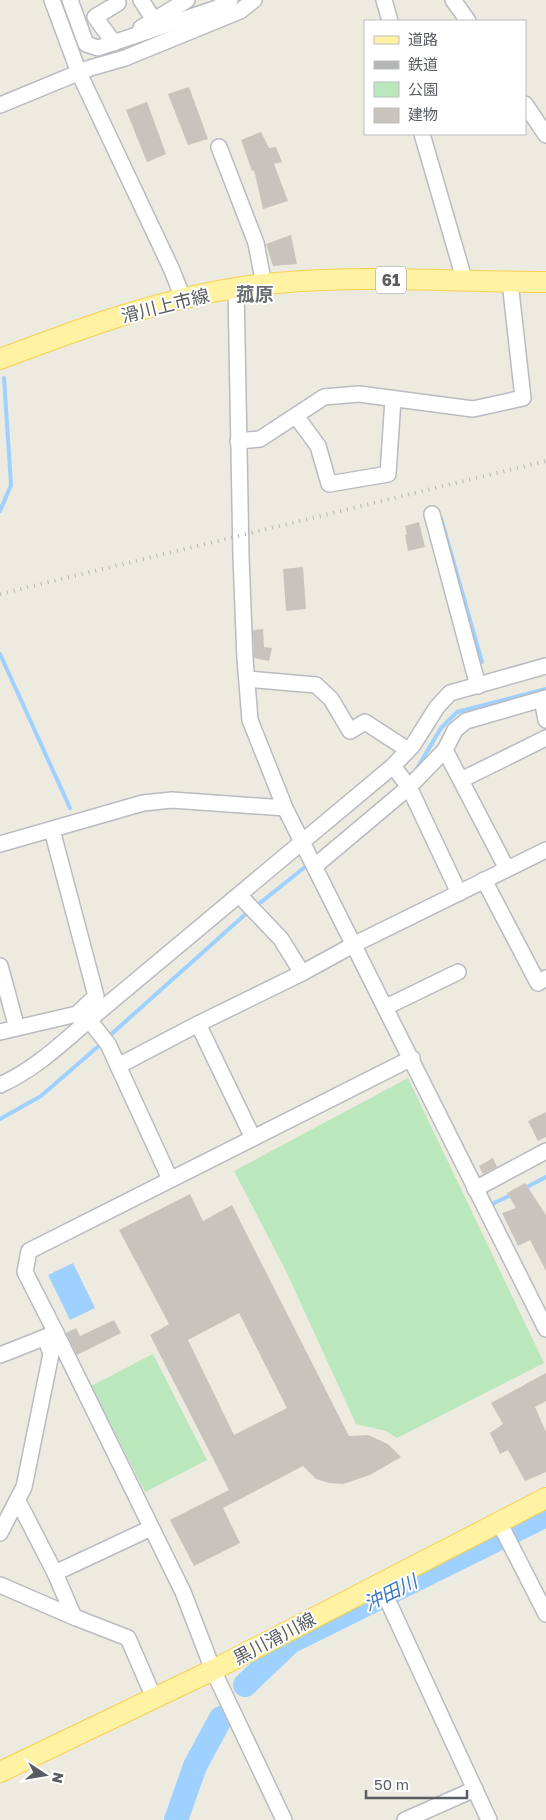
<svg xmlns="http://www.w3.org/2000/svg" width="546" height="1820" font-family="'Golos Text','Noto Sans JP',sans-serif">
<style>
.green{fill:#bbe7bc}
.water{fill:#9ed1ff}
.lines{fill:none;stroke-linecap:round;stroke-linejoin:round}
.stream{stroke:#9ed1ff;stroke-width:4}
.river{stroke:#9ed1ff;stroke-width:24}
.building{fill:#c8c4bd;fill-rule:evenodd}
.minor-casing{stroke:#b8bbc0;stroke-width:18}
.major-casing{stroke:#f8cf4e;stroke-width:22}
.minor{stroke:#fff;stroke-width:15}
.major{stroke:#fff3a3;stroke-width:20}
.rail{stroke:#b4b5b5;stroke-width:4;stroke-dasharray:1 6;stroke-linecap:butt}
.labels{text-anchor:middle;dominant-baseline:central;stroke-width:4;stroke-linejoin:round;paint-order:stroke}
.shield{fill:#fff;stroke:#8b8e91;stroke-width:1}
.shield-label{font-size:16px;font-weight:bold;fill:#595d62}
.street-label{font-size:18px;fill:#595d62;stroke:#fff}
.neighbourhood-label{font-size:19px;font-weight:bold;fill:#6a6f74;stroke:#fff}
.water-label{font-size:19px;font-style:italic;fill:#3976bf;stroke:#fff}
</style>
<rect width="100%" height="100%" fill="#edebe0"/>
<g class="green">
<polygon points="408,1078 544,1363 397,1438 386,1431 356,1424 285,1269 234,1171"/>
<polygon points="153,1354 207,1460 145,1492 91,1386"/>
</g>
<polygon class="water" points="73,1263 95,1308 70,1320 48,1275"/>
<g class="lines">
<g class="stream">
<polyline points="0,511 11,485 4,378"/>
<polyline points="441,518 482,662"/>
<polyline points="0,654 70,808"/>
<polyline points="415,772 441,728 457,712 546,689"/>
<polyline points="255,907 310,863"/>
<polyline points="107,1038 249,911"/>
<polyline points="0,1119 41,1096 102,1043"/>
<polyline points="523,1189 546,1177"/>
<polyline points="492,1204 513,1194"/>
</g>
<g class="river">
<polyline points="245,1685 290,1642 546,1515"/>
<polyline points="176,1820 195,1766 221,1718"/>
</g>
</g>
<g class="building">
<polygon points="189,87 208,139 188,145 168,94"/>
<polygon points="147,102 166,154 147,162 126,110"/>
<polygon points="261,132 269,148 276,147 282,162 274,164 288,201 263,209 254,170 252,171 241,140"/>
<polygon points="291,235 297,264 273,266 266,244"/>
<polygon points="419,522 425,547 408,551 405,535 407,534 405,526"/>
<polygon points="303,567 306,609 286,611 283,569"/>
<polygon points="263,629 264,647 272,648 269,661 254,658 253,630"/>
<polygon points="546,1112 546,1137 538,1141 528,1121"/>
<polygon points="493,1158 497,1167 483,1174 479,1166"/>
<polygon points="525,1183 546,1215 546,1271 530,1240 518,1246 502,1213 516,1208 507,1193"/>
<path d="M 190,1194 L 203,1221 L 232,1205 L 349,1436 L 368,1435 L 388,1444 L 401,1457 L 370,1475 L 343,1484 L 329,1483 L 316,1479 L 303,1466 L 223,1508 L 240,1543 L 194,1566 L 170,1520 L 229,1490 L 150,1335 L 169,1324 L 119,1230 ZM 239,1313 L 287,1408 L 234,1435 L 188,1340 Z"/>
<polygon points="114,1320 121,1333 77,1355 66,1333 76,1328 80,1336"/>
<polygon points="546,1373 546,1401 535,1407 546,1432 546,1472 525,1481 508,1450 500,1454 490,1433 503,1424 491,1403"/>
</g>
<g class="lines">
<defs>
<g id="minor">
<polyline points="52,0 79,73 171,268 183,298"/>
<polyline points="70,0 86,44 98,48 217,8 230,0"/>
<polyline points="141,0 154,20"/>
<polyline points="384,0 390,21"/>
<polyline points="453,0 468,21"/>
<polyline points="141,28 187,0"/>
<polyline points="114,43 95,17 118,3 116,0"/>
<polyline points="525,104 546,135"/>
<polyline points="0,105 90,68 125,58 240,11 254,0"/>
<polyline points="422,134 465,282"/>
<polyline points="219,147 256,243 264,285"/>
<polyline points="236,288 241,557 245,659 250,720 285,808 546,1329"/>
<polyline points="296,416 318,446 329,484 388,474 393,399"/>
<polyline points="238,441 260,439 324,397 359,394 473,409 523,398 510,282"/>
<polyline points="432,514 478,686"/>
<polyline points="247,679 316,685 331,699 350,731 365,722 408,750"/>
<polyline points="542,699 546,720"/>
<polyline points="393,766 409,787 459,893"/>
<polyline points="461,780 546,738"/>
<polyline points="0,844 143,803 172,800 285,808"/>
<polyline points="315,866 409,787 445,750"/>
<polyline points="507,869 445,750 455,730 466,721 546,698"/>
<polyline points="484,880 538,983 546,978"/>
<polyline points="0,966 17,1028 77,1014 96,996 52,830"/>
<polyline points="302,973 355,944 546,850"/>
<polyline points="386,1007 458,972"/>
<polyline points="89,1020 108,1044 170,1179"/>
<polyline points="198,1024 302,973 281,939 240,896"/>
<polyline points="0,1032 17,1028"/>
<polyline points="118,1066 198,1024 253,1138"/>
<path d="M 0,1085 C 35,1069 60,1045 89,1020 L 393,766 L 413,745 L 437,707 L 450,693 L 546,666"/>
<polyline points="475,1189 546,1151"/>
<polyline points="56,1333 183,1592 213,1670 284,1820"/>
<polyline points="0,1355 56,1333 25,1272 29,1251 412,1058"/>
<polyline points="18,1501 55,1573"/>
<polyline points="499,1522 546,1614"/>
<polyline points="151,1528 55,1573 74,1617 128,1638 154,1698"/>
<polyline points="0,1533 24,1487 51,1354 45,1337"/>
<polyline points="0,1585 74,1617"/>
<polyline points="375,1585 387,1599 489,1820"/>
<polyline points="405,1820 475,1789"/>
</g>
<g id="major">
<path d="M 0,359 C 77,330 154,301 235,288 C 337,272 443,282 546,282"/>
<polyline points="0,1772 213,1670 546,1498"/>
</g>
</defs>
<use href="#minor" class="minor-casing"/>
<use href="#major" class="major-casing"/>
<use href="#minor" class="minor"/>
<use href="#major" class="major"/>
<polyline class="rail" points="0,594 546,461"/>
</g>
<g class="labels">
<rect class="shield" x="376" y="266.5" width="30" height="27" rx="4"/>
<g class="shield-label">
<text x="391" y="280">61</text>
</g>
<g class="street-label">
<text transform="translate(165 305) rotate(-14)">滑川上市線</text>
<text transform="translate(274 1638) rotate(-28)">黒川滑川線</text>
</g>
<g class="neighbourhood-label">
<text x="255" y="293">菰原</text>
</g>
<g class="water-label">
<text transform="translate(390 1592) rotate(-26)">沖田川</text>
</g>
</g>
<rect x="364" y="20" width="162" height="115" fill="#ffffff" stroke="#bdbec0"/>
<rect x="374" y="36" width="25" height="8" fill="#fff3a3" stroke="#bdbec0"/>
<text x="408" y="45" font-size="15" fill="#595d62">道路</text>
<rect x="374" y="61" width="25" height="8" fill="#b4b5b5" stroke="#bdbec0"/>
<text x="408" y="70" font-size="15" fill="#595d62">鉄道</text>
<rect x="374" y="82" width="25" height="15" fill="#bbe7bc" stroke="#bdbec0"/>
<text x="408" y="95" font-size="15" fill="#595d62">公園</text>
<rect x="374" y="108" width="25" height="15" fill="#c8c4bd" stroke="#bdbec0"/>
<text x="408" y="120" font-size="15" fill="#595d62">建物</text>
<g transform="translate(45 1775) rotate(102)" stroke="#ffffff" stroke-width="4" paint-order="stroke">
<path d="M0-4L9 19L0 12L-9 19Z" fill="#595d62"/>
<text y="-8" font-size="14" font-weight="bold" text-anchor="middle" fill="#595d62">N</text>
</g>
<path d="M366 1790v8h101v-8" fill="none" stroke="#595d62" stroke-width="2.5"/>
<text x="374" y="1790" font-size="15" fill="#595d62" stroke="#ffffff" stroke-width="4" paint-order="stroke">50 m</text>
</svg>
